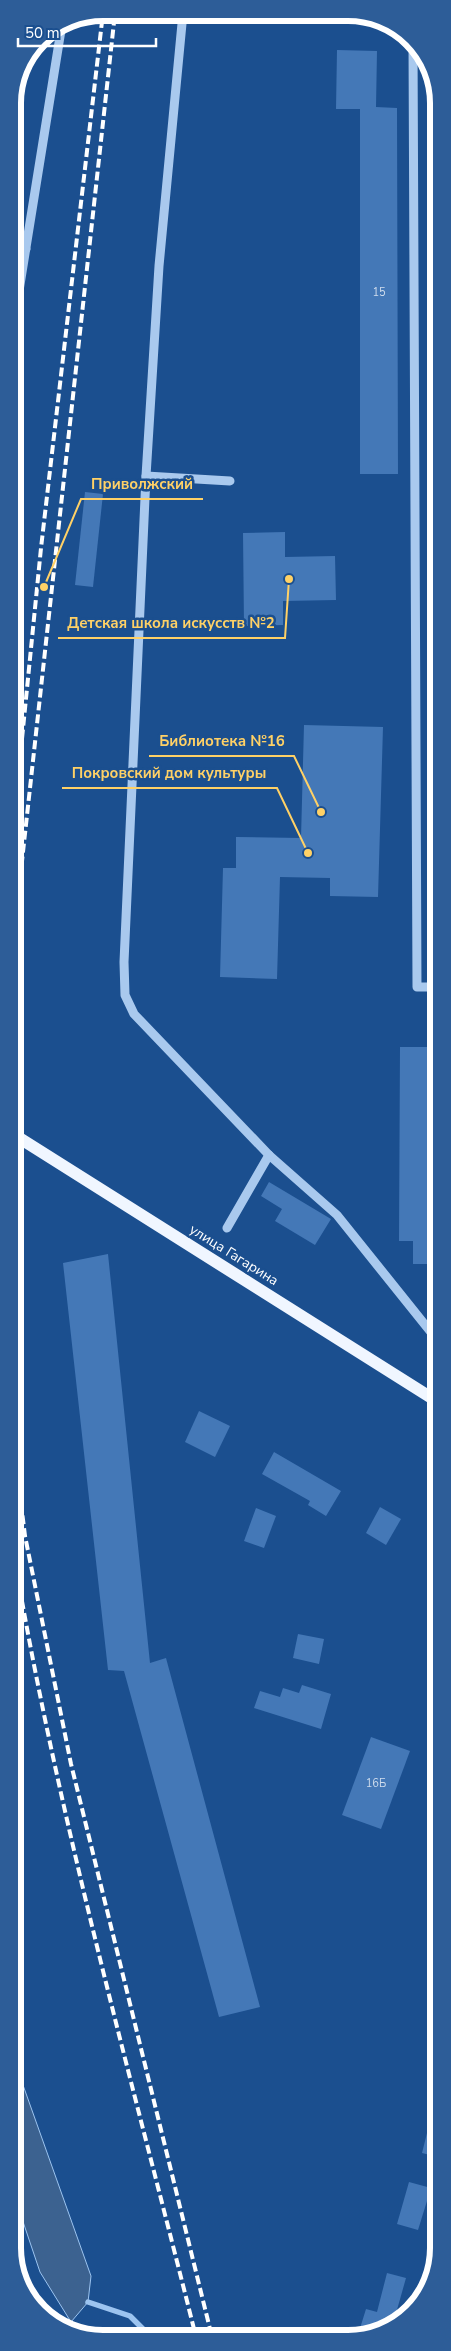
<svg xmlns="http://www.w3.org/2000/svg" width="451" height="2351" font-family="'Nunito Sans',sans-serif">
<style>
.water{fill:#3c6290;stroke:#9cc4f0}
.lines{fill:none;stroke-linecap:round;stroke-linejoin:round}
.stream{stroke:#9cc4f0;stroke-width:5.5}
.building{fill:#4478b7}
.minor{stroke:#a9c9ee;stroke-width:9}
.major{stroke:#f0f6ff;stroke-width:12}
.rail{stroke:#fff;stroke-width:4;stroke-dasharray:9 4;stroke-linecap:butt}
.labels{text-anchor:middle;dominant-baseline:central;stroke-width:5;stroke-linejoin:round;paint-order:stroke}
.number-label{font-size:11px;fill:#d0dded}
.street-label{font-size:14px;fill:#fff;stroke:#1b4f8f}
.rim{fill:none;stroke:#fff;stroke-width:6}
.leader{fill:none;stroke:#ffd166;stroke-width:2}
.callout-dot{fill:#ffd166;stroke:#1b4f8f;stroke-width:2}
.callout-label{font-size:15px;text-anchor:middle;font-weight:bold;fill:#ffd166;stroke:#1b4f8f;stroke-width:5;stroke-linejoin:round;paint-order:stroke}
</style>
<rect width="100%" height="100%" fill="#1b4f8f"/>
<polygon class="water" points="13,2057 91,2276 88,2302 71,2322 40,2272 13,2192"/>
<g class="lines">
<g class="stream">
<polyline points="88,2302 130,2316 151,2337"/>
<polyline points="258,2332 283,2333 288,2337"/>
</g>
</g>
<g class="building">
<polygon points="337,50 377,51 376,107 397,108 398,474 360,474 360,109 336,109"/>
<polygon points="85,492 103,494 93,587 75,585"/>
<polygon points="285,532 285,557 335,556 336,600 283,601 283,625 244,626 243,533"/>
<polygon points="304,725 383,727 378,897 330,896 330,878 280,877 277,979 220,977 223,868 236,868 236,837 301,838"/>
<polygon points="400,1047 438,1047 438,1264 413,1264 413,1241 399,1241"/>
<polygon points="269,1182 331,1219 315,1245 275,1221 282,1209 261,1196"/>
<polygon points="108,1254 150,1663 166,1658 260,2007 219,2017 124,1671 108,1670 63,1263"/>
<polygon points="199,1411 230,1426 215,1457 185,1442"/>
<polygon points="274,1452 341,1491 326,1516 308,1505 310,1501 262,1474"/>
<polygon points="380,1507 401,1519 386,1545 366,1533"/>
<polygon points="256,1508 276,1516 264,1548 244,1541"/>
<polygon points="298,1634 324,1639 319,1664 293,1658"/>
<polygon points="302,1685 331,1694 321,1729 254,1708 260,1691 280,1697 283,1688 299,1693"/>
<polygon points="371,1737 410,1751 381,1829 342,1815"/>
<polygon points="433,2109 438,2110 438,2157 422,2153"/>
<polygon points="409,2182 431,2188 418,2230 397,2224"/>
<polygon points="387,2273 406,2278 395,2317 397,2318 357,2338 366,2309 377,2312"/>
</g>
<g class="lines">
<g class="minor">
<polyline points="413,42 417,987 438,987"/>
<polyline points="13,241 26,249"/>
<polyline points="13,328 62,24"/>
<polyline points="146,476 159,266 183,13"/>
<polyline points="230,481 146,476 124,962 125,995 134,1014 269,1155 337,1215 438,1341"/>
<polyline points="227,1228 269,1155"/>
</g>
<polyline class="major" points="13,1134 438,1402"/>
<g class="rail">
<polyline points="13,829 41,548 103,13"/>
<polyline points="13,943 115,13"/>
<polyline points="13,1438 25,1536 71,1764 212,2337"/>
<path d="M 13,1549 C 57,1815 131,2076 196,2337"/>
</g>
</g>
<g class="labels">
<g class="number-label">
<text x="379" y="292">15</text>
<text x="376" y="1783">16Б</text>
</g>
<g class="street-label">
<text transform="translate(234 1255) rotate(32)">улица Гагарина</text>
</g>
</g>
<path d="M0 0H451V2351H0ZM103 21H348A82 82 0 0 1 430 103V2248A82 82 0 0 1 348 2330H103A82 82 0 0 1 21 2248V103A82 82 0 0 1 103 21Z" fill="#2d5d98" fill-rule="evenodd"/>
<path class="rim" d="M103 21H348A82 82 0 0 1 430 103V2248A82 82 0 0 1 348 2330H103A82 82 0 0 1 21 2248V103A82 82 0 0 1 103 21Z"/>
<path class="leader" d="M44 587L81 499H203M289 579L285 638H58M321 812L294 756H149M308 853L277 788H62"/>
<g class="callout-dot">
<circle cx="44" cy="587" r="5"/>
<circle cx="289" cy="579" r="5"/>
<circle cx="321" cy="812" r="5"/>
<circle cx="308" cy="853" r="5"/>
</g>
<g class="callout-label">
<text x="142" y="489">Приволжский</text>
<text x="171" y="628">Детская школа искусств №2</text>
<text x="222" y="746">Библиотека №16</text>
<text x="169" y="778">Покровский дом культуры</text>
</g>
<path d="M18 38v8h138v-8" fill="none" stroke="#ffffff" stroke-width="2.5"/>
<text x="25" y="38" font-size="15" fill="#ffffff" stroke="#1b4f8f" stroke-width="4" paint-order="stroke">50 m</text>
</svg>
